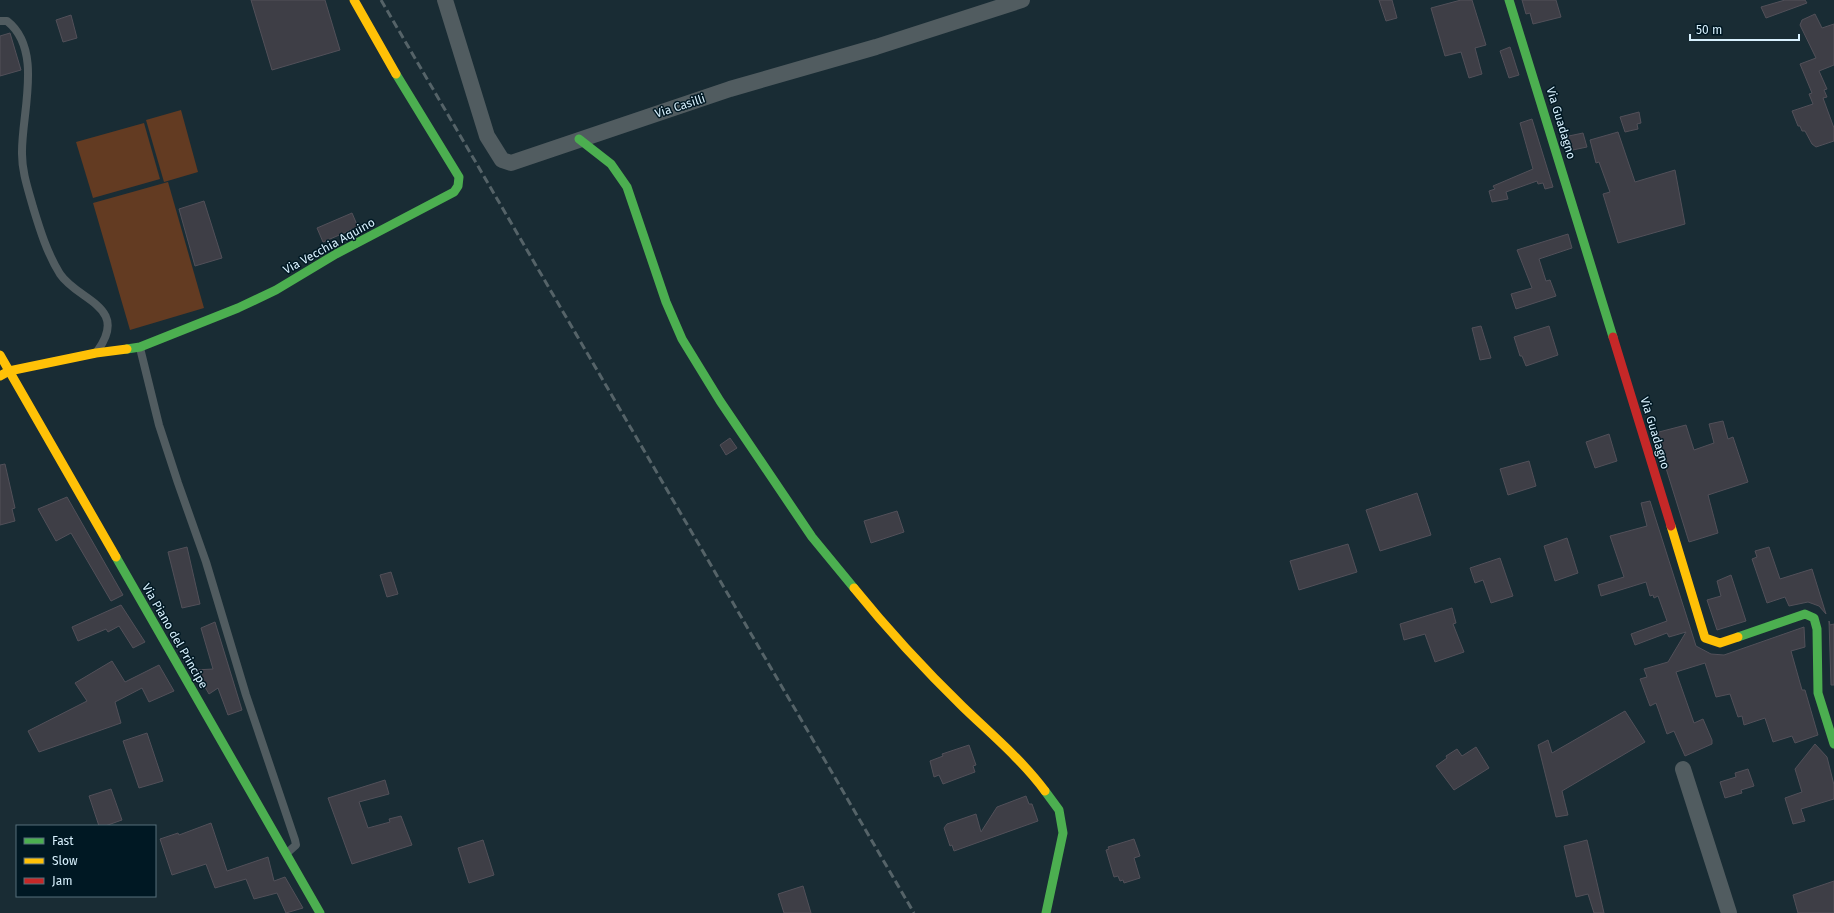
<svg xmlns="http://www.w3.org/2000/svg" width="1834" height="913" font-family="'Fira Sans',sans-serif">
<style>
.pitch{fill:#633b22}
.building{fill:#3e3e46;stroke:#525059}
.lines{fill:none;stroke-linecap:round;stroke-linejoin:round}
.lane{stroke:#515c60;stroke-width:8}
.street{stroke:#515c60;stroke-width:16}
.fast{stroke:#4caf50;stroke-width:9}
.slow{stroke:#ffc107;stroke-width:9}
.jam{stroke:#c62828;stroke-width:9}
.rail{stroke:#556368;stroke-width:3;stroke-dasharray:8 4;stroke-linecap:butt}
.labels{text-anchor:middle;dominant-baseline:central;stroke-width:3;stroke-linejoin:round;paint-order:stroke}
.street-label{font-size:12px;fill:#d8f1fe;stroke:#001823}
</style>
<rect width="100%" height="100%" fill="#192c34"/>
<g class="pitch">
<polygon points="181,110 198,172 164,182 146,120"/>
<polygon points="144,123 160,179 93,198 76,142"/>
<polygon points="168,182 204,308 130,330 93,203"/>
</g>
<g class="building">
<polygon points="251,0 325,0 340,50 272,70"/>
<polygon points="1379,0 1392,0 1397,18 1386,21"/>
<polygon points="1461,0 1472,0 1486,45 1475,48 1482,74 1469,78 1461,52 1445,56 1431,8"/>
<polygon points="1522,0 1556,0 1561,17 1533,24 1530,13 1526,14"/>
<polygon points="1785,0 1805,0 1807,3 1766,18 1761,7"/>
<polygon points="1815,14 1822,28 1834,24 1834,65 1819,71 1827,89 1824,90 1827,97 1823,98 1834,128 1834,141 1816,147 1812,144 1805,131 1802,131 1800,126 1798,126 1792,111 1813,104 1809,94 1812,93 1800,64 1816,58 1800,25 1802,20"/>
<polygon points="71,15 77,38 63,42 56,20"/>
<polygon points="10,33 21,70 0,76 0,36"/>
<polygon points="1510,47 1519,75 1509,78 1500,51"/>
<polygon points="1639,112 1641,123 1637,124 1638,129 1625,132 1620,117"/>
<polygon points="1532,119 1553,187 1545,189 1543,183 1538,184 1537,181 1506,192 1508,199 1492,202 1489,191 1495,189 1493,186 1533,169 1520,123"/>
<polygon points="1618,132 1635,182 1675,170 1685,224 1618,243 1603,194 1610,192 1599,162 1596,163 1590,140"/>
<polygon points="1583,133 1587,147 1568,151 1564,137"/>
<polygon points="204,201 222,258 195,266 179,209"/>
<polygon points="352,213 358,227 323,242 317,228"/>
<polygon points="1568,234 1572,248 1539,259 1546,281 1550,280 1556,296 1516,309 1511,294 1532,288 1517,250"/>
<polygon points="1481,326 1491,358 1480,360 1472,328"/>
<polygon points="1549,326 1558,355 1526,366 1522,356 1520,356 1514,337"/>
<polygon points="1723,421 1728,439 1733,437 1748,482 1708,495 1718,533 1689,542 1655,433 1686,425 1694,450 1714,443 1709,424"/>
<polygon points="1609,434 1617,461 1595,468 1586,442"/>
<polygon points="730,438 737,448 726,455 720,445"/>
<polygon points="1529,461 1536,486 1508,495 1500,469"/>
<polygon points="5,464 15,508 12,509 15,521 0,525 0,465"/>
<polygon points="1417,493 1431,535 1380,551 1366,510"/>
<polygon points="67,497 123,595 111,601 71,533 56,541 38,509"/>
<polygon points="1650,501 1696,646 1711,654 1724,655 1804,627 1805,647 1791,651 1802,690 1805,690 1818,735 1795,743 1792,736 1773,742 1765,718 1744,725 1742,716 1738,717 1730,694 1716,697 1705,663 1676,672 1694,723 1703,719 1712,740 1712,744 1685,756 1674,731 1667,734 1656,703 1650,706 1640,679 1647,677 1644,669 1668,662 1686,632 1669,637 1667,633 1635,645 1631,634 1667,621 1658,596 1654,598 1653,595 1650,596 1646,582 1601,596 1598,585 1624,577 1610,536 1647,526 1641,503"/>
<polygon points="897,511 904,532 871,543 864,521"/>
<polygon points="1567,538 1578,573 1555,581 1544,546"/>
<polygon points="1348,544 1357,572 1299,590 1290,561"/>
<polygon points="187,547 200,604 182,608 168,552"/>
<polygon points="1769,547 1780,579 1812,569 1826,614 1819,606 1808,602 1789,606 1785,597 1767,603 1752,559 1757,557 1755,551"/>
<polygon points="1500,558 1513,596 1491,603 1483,580 1475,583 1470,568"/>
<polygon points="391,572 398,594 387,597 380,575"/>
<polygon points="1731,575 1746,621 1717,630 1707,600 1721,596 1717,581"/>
<polygon points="121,605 145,642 133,648 119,626 108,632 106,629 78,641 72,627"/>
<polygon points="1452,608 1456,623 1453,624 1464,652 1435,662 1425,634 1404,640 1400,624"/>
<polygon points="1829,621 1830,625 1834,624 1834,685 1831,685"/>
<polygon points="215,622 242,710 228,715 218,688 209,694 195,670 213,669 201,628"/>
<polygon points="112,661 125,682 159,665 174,691 149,702 142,688 115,702 121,723 39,752 28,731 87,701 75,683"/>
<polygon points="1625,711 1645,742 1562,791 1568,815 1556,817 1538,745 1548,740 1552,753"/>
<polygon points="147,733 163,781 139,788 123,741"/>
<polygon points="1815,744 1827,757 1834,785 1834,799 1801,809 1805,821 1793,824 1785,798 1802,792 1795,769"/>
<polygon points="969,745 976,765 973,766 975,772 943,784 939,775 934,777 930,761 943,756 942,754"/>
<polygon points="1476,747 1489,768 1454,790 1436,766 1447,758 1446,756 1457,749 1462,756"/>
<polygon points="1748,769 1754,786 1741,790 1742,793 1725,798 1720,782 1736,777 1735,773"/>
<polygon points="385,780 389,794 359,802 368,828 390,822 389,819 401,816 412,845 352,864 328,798"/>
<polygon points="111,789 122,820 105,826 99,826 89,796"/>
<polygon points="1026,796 1029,804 1032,804 1038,821 954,851 952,845 950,846 944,828 947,824 976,814 981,832 997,807"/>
<polygon points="211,823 227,871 268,857 274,881 285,877 303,908 286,913 277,893 254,899 246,879 215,888 206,864 172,875 160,839 178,833 179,835"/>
<polygon points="1134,839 1140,856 1134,858 1140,878 1124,883 1123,880 1120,881 1118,876 1114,877 1106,850 1109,849 1108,847"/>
<polygon points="483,840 494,875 469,883 458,848"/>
<polygon points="1587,840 1604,913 1594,913 1588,894 1576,897 1564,846"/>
<polygon points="1834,881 1834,913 1798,913 1793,895"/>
<polygon points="803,886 811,913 784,913 778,894"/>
</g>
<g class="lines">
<g class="lane">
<path d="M 0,21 L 7,21 C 44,50 21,114 22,154 C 22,172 28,189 33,207 C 40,230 47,253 60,274 C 78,301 129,306 98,350"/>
<polyline points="140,348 159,425 178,483 206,562 246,695 295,840 296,845 287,853"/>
</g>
<g class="street">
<polyline points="445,0 487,136 502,160 511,163 730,89 876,47 1022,0"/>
<polyline points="1683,769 1729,913"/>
</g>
<g class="fast">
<polyline points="1509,0 1613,337"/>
<polyline points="579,139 611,164 627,187 666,302 682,339 720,401 812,537 854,588"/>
<polyline points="127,349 140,347 238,308 276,290 336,254 454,192 458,186 459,177 396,74"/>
<polyline points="116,557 320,913"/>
<polyline points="1738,637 1805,614 1814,618 1817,629 1818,693 1834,744"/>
<polyline points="1045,791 1059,810 1063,833 1046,913"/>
</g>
<g class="slow">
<polyline points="354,0 396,74"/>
<polyline points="0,355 116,557"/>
<polyline points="0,376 9,371 96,353 127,349"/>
<polyline points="1671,526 1705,638 1720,643 1738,637"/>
<path d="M 854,588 C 888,630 924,669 963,707 C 991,734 1022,760 1045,791"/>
</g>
<polyline class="jam" points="1613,337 1671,526"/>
<polyline class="rail" points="381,0 914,913"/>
</g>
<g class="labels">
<g class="street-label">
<text transform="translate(680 106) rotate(-18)">Via Casilli</text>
<text transform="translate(1561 123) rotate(73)">Via Guadagno</text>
<text transform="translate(329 246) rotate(-29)">Via Vecchia Aquino</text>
<text transform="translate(1655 433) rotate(73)">Via Guadagno</text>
<text transform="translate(175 636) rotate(60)">Via Piano del Principe</text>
</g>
</g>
<rect x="16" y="825" width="140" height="72" fill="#001823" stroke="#566f7b"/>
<rect x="24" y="838" width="20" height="6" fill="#4caf50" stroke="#566f7b"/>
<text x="52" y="845" font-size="12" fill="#d8f1fe">Fast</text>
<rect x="24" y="858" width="20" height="6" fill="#ffc107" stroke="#566f7b"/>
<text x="52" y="865" font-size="12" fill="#d8f1fe">Slow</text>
<rect x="24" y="878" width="20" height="6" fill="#c62828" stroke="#566f7b"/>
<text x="52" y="885" font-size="12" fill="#d8f1fe">Jam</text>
<path d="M1690 34v6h109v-6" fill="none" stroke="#d8f1fe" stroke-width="2"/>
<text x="1696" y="34" font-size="12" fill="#d8f1fe" stroke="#001823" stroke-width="3" paint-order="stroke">50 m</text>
</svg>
